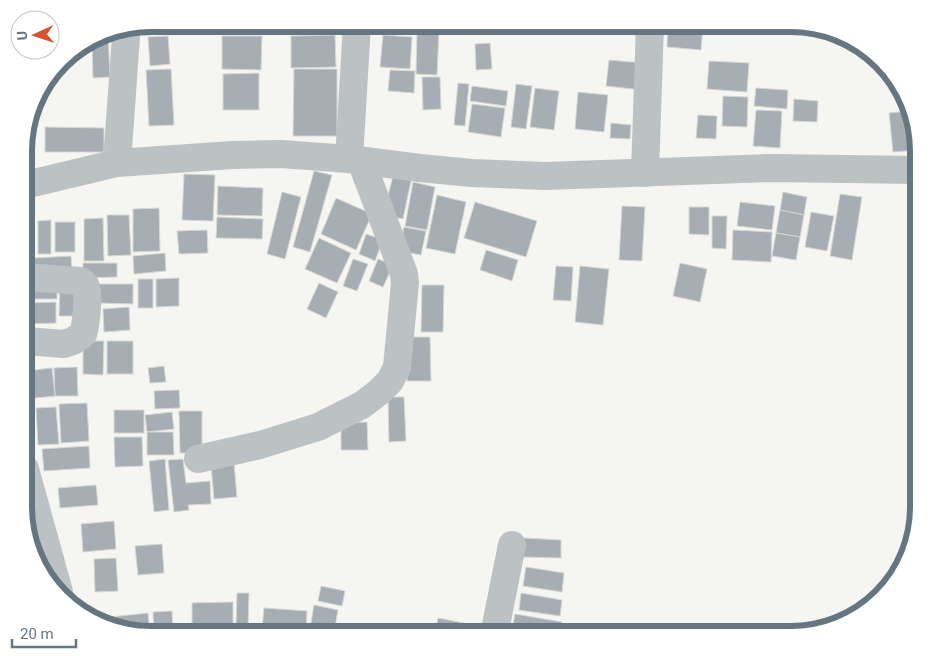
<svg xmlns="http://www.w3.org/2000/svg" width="943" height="659" font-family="Roboto,sans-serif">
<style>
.building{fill:#a6aeb3;stroke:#d7d7d5}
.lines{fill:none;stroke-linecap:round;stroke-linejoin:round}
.minor{stroke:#bcc1c4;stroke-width:28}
.rim{fill:none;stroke:#667681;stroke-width:6}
</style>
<rect width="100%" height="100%" fill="#f5f5f2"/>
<g class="building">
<polygon points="267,24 294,24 294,29 268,30"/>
<polygon points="298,24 333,24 333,30 297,29"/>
<polygon points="590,24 641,24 641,34 590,32"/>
<polygon points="668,24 703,24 701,50 667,47"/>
<polygon points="417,30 439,30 437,75 416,74"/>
<polygon points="108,32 110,77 93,78 92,41"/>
<polygon points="335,35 336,67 291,68 291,36"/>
<polygon points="383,35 412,37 410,69 380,67"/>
<polygon points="168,36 170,64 150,66 148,37"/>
<polygon points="222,36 262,36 261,70 222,69"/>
<polygon points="490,43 492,69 476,70 475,44"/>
<polygon points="609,60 643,63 641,90 606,86"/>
<polygon points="709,61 749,63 747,92 707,89"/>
<polygon points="171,69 174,125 149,126 146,70"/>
<polygon points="294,69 337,69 337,136 293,136"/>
<polygon points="390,70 415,71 414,93 388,91"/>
<polygon points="259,73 259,110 223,110 223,74"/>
<polygon points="422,77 440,77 441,109 423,110"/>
<polygon points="458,83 469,84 465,126 454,125"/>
<polygon points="516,84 532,86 526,129 511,127"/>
<polygon points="472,86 508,91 506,106 470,101"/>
<polygon points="535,88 559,91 554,130 530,127"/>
<polygon points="756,88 788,90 787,109 754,106"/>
<polygon points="578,92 608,95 604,132 575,129"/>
<polygon points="723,96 748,97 747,127 722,126"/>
<polygon points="794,99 818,101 817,122 793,121"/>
<polygon points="472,104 505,108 501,137 468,132"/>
<polygon points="756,110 782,111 780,148 753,146"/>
<polygon points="910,111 916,132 918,150 893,152 889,113"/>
<polygon points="698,115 717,116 716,139 696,138"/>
<polygon points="611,123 631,125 630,139 610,138"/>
<polygon points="45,127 104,128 104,152 45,152"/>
<polygon points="314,171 332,175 310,252 293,247"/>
<polygon points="394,172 412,176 403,219 383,215"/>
<polygon points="184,174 215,175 213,221 182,220"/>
<polygon points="413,182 435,187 427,230 405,226"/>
<polygon points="218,186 263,188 262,216 217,215"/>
<polygon points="282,192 301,197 285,259 267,254"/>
<polygon points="783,192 807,197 804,215 780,210"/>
<polygon points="840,194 862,197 852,260 830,256"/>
<polygon points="437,195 466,202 455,254 426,248"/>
<polygon points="336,198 372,214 356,250 321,234"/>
<polygon points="475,202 537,221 526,257 464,238"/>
<polygon points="740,202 775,206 772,230 737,226"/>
<polygon points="622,206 645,207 642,261 619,260"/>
<polygon points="689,207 709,207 709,235 689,234"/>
<polygon points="159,208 160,251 133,252 133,209"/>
<polygon points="780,210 804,215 800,237 776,233"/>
<polygon points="811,212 834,216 827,251 805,247"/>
<polygon points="107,215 129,215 131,255 108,256"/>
<polygon points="712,216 727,216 726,249 712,248"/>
<polygon points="217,217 263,219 262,239 216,238"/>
<polygon points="103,218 104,261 84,261 84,219"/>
<polygon points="51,220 51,254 38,254 38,221"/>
<polygon points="25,221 32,221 34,253 25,253"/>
<rect x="55" y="222" width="20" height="30"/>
<polygon points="404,227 426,231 421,255 399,251"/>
<polygon points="207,230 208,253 179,254 177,231"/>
<polygon points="733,230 772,232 771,262 732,260"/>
<polygon points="776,233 800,237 796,260 772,256"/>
<polygon points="366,234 383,240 375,261 359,254"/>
<polygon points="319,238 351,253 337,283 305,269"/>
<polygon points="486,250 518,260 512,281 480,270"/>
<polygon points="165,253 166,271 134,274 133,256"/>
<polygon points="71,256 72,274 35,276 34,258"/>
<polygon points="353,259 368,264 357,291 343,286"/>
<polygon points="378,259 393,265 383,287 369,281"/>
<polygon points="83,263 117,263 117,277 83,278"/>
<polygon points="680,263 707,269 700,302 673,296"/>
<polygon points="556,266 573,267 571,301 553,300"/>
<polygon points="580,266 609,269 603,325 575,322"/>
<polygon points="179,278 179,306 156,307 156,279"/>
<rect x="138" y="279" width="15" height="29"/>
<polygon points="25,281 57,282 57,299 25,299"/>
<polygon points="60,281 81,281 81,316 59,316"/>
<polygon points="319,283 338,292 326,318 307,309"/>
<polygon points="99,284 133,284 133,304 99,303"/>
<polygon points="422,285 444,285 443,332 421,332"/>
<polygon points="56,302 56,323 25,324 25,303"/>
<polygon points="129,307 130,330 104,332 103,309"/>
<polygon points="406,337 430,337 431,381 407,381"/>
<polygon points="83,341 104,341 103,375 83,374"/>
<rect x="107" y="341" width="26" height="33"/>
<polygon points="164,366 166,382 150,383 148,368"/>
<polygon points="77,367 78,396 55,396 54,368"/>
<polygon points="52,368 55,396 26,399 25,371"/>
<polygon points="179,390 180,408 155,409 154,391"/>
<polygon points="388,397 404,397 406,441 389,442"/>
<polygon points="87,403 89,441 61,443 59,404"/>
<polygon points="56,407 59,444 38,445 36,408"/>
<rect x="114" y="410" width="30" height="23"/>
<polygon points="179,411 202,411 202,453 180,453"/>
<polygon points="172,412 174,429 147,432 145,415"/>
<polygon points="367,422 368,450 341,450 341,423"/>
<polygon points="147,432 173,432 174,455 147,455"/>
<polygon points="114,437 142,437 143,466 115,467"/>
<polygon points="89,446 90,468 44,471 42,449"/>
<polygon points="165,459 169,510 154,512 149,461"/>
<polygon points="183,459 186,483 210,481 211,504 188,505 189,510 174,512 168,460"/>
<polygon points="234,463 237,497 214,499 211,465"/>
<polygon points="96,485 98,505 60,508 58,488"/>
<polygon points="114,521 116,549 83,552 81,524"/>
<polygon points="524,538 561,540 561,558 523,557"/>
<polygon points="162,544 164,573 138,575 135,546"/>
<polygon points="116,558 118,591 95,592 94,559"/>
<polygon points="526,567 564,573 562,592 523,586"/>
<polygon points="321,586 345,591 342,606 318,601"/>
<polygon points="237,593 249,593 248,628 236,627"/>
<polygon points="521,593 562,600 560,616 519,610"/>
<polygon points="233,602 233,630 192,630 192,603"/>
<polygon points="314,605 338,610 334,633 310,629"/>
<polygon points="264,608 307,611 306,634 262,630"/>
<polygon points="172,611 173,635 154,635 153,612"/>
<polygon points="148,613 150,633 140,634 111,623 110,617"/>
<polygon points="515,614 562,622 560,635 543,635 512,630"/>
<polygon points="438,618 464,623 461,635 435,635"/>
</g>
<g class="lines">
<g class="minor">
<polyline points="349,159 357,24"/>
<polyline points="117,163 126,36"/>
<polyline points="645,173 650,24"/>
<polyline points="25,185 117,163 232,155 281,154 349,159 420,168 472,173 545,176 771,168 919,170"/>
<path d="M 25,341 L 64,344 L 73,341 L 83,334 C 86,325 89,297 86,287 C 85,284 83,283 81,281 L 25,277"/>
<polyline points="198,459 260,445 318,427 362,405 379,392 390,381 397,367 405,283 404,274 361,161"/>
<polyline points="25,469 59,592"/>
<polyline points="494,635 512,545"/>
</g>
</g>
<path d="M0 0H943V659H0ZM151 32H791A119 119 0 0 1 910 151V507A119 119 0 0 1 791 626H151A119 119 0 0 1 32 507V151A119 119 0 0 1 151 32Z" fill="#fff" fill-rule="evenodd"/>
<path class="rim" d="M151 32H791A119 119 0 0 1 910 151V507A119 119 0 0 1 791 626H151A119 119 0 0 1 32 507V151A119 119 0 0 1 151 32Z"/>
<g transform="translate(35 35) rotate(267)"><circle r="24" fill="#ffffff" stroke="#c2c8cd"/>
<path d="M0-4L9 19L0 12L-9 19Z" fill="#d65531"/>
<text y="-8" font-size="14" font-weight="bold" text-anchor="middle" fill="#667681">U</text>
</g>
<path d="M12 639v8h64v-8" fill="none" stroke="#667681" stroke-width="2.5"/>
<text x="20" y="639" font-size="15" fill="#667681" stroke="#ffffff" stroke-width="4" paint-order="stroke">20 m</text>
</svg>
